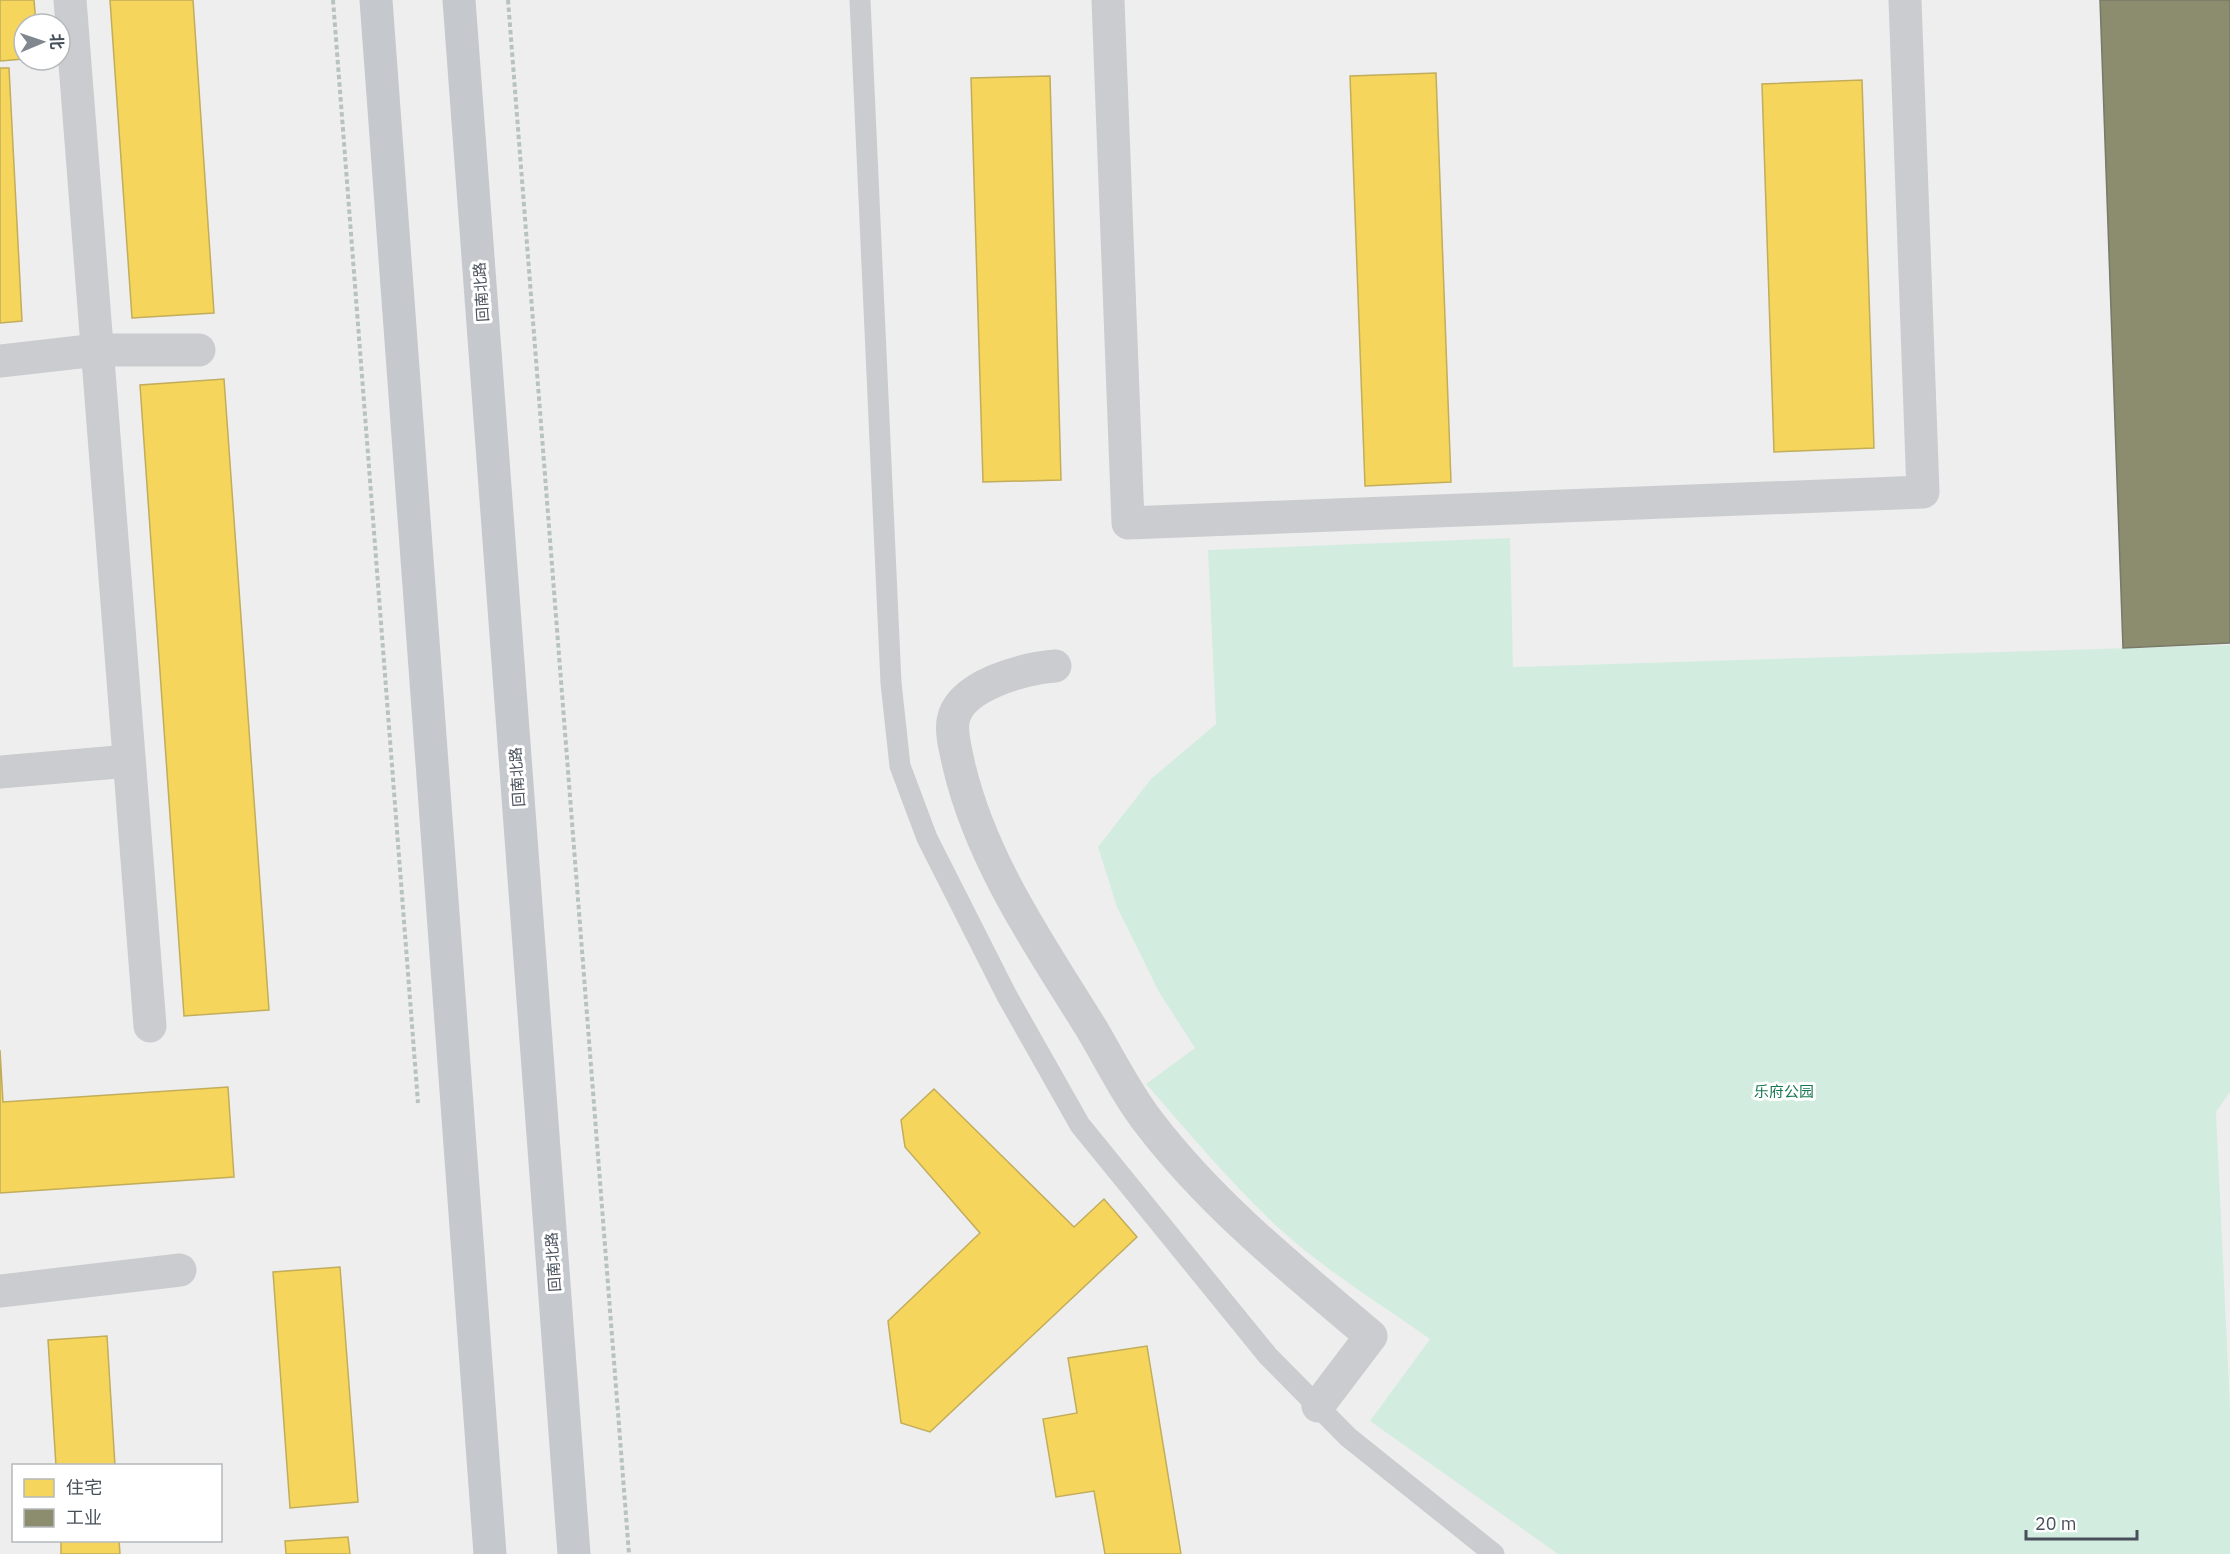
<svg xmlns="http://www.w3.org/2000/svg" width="2230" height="1554" font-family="'IBM Plex Sans','Noto Sans SC',sans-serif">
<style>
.green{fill:#d2eddf}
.homes{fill:#f6d55c;stroke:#c1ad5b;stroke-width:1.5}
.industry{fill:#8c8c6e;stroke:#777a68;stroke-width:1.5}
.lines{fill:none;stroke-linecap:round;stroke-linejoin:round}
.path{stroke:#b7c3c0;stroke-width:4;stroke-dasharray:4.5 3;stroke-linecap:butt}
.lane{stroke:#cacccf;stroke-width:21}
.street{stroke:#cacccf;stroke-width:33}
.primary{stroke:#c5c9cd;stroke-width:33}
.labels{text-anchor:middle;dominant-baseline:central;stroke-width:6;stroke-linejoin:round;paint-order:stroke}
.street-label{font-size:15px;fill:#464f5a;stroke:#fff}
.park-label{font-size:15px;fill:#187951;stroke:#fff}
</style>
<rect width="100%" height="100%" fill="#efeeee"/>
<path class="green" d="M 1510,538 L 1513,667 L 2230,645 L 2230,1092 L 2216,1112 L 2230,1409 L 2230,1554 L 1558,1554 L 1370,1421 L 1430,1339 C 1380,1304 1328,1272 1282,1231 C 1233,1186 1190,1134 1146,1084 L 1195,1048 L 1159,992 L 1117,907 L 1098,847 L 1151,779 L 1216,724 L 1208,550 Z"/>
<g class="homes">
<polygon points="0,0 34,0 36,24 24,24 24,59 0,61"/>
<polygon points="110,0 193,0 214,313 132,318"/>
<polygon points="0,68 9,68 22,321 0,323"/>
<polygon points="1436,73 1451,482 1365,486 1350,76"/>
<polygon points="1050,76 1061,480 983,482 971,78"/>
<polygon points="1862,80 1874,448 1774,452 1762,84"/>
<polygon points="224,379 269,1010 184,1016 140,385"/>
<polygon points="0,1050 3,1102 228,1087 234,1177 0,1193"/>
<polygon points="934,1089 1074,1227 1104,1199 1137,1237 930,1432 901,1423 888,1321 980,1233 905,1147 901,1120"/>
<polygon points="340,1267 358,1502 290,1508 273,1272"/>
<polygon points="107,1336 115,1466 56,1466 48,1340"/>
<polygon points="1147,1346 1181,1554 1105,1554 1094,1491 1056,1497 1043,1419 1077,1413 1068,1358"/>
<polygon points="348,1537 350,1554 286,1554 285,1541"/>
<polygon points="61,1540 119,1540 120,1554 61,1554"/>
</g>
<polygon class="industry" points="2100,0 2230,0 2230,643 2123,648"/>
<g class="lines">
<g class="path">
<polyline points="333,0 418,1103"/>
<polyline points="508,0 629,1554"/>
</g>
<polyline class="lane" points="860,0 891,683 900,766 927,838 1007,996 1080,1125 1268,1356 1348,1437 1494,1554"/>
<g class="street">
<polyline points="70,0 150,1026"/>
<polyline points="1108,0 1128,523 1923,492 1905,0"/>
<polyline points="0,361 97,350 199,350"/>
<path d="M 1055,666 C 1025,668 959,685 953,721 C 951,736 956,751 959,766 C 982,863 1041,947 1093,1031 C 1111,1062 1128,1096 1150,1124 C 1212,1205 1293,1270 1371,1336 L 1318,1406"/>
<polyline points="0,772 129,761"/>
<polyline points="0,1291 180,1270"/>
</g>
<g class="primary">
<polyline points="376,0 490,1554"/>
<polyline points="459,0 574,1554"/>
</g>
</g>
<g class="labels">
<g class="street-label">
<text transform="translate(481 292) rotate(-94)">回南北路</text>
<text transform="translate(517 777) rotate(-94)">回南北路</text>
<text transform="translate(553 1262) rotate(-94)">回南北路</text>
</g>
<g class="park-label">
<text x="1784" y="1091">乐府公园</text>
</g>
</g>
<rect x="12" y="1464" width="210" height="78" fill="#ffffff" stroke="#b5b9bd" stroke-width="1.5"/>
<rect x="24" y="1479" width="30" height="18" fill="#f6d55c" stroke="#b5b9bd" stroke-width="1.5"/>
<text x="66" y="1494" font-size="18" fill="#464f5a">住宅</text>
<rect x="24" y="1509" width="30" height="18" fill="#8c8c6e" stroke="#b5b9bd" stroke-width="1.5"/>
<text x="66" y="1524" font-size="18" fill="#464f5a">工业</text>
<g transform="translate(42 42) rotate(88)"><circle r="28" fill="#ffffff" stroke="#b5b9bd" stroke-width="1.5"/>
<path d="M0-4.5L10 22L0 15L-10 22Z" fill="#81878e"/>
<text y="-9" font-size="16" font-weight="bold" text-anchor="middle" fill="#464f5a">北</text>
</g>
<path d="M2026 1530v9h111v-9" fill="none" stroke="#464f5a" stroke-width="3"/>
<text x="2035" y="1530" font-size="18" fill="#464f5a" stroke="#ffffff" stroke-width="4.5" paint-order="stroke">20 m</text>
</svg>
